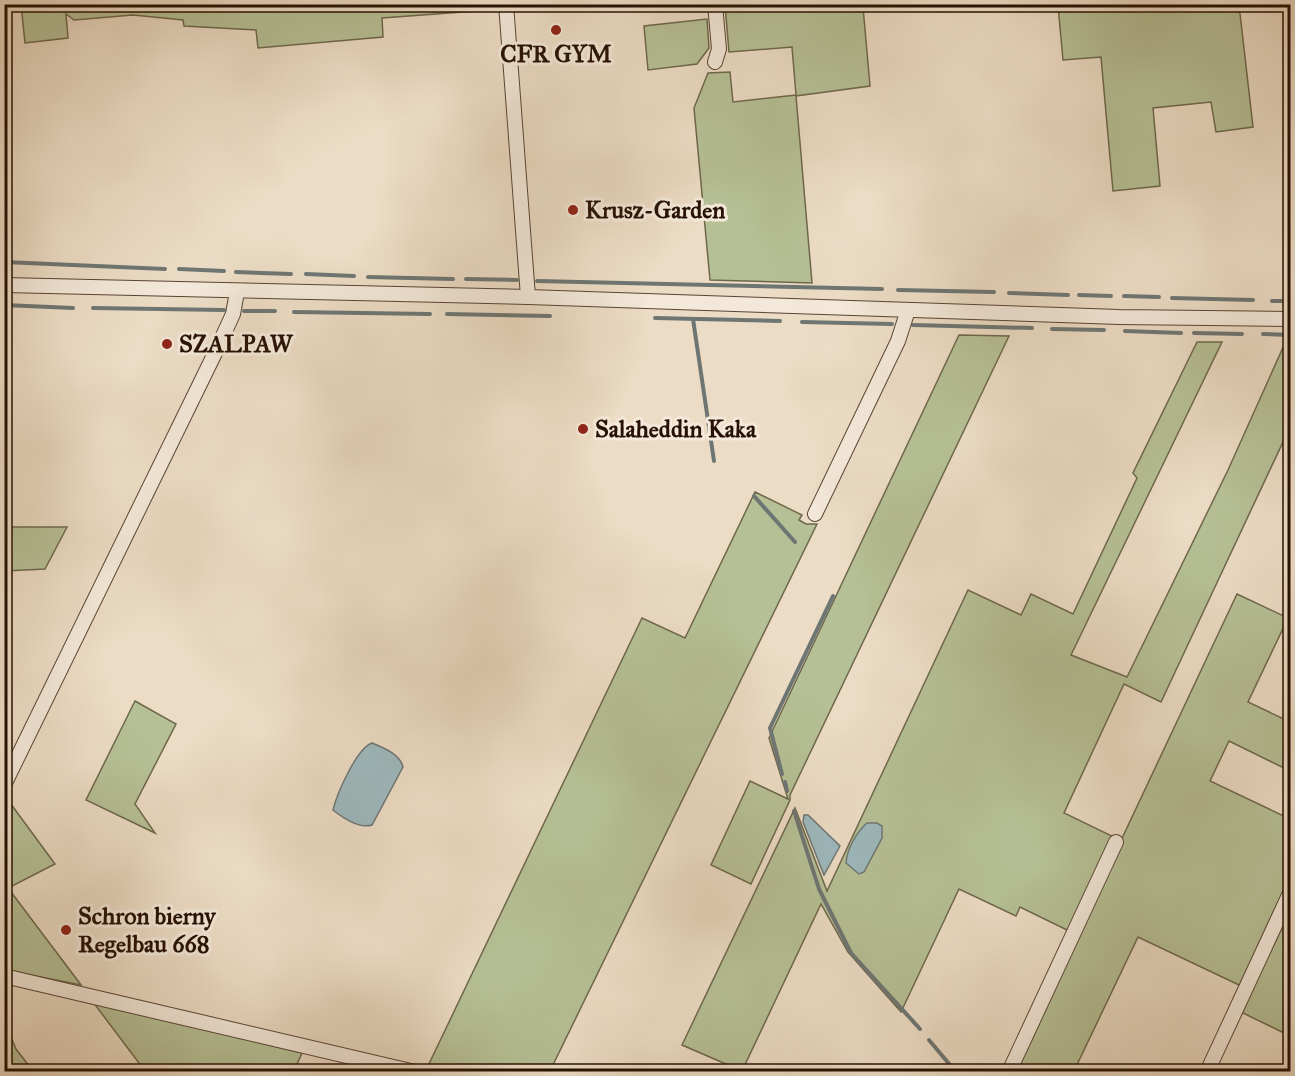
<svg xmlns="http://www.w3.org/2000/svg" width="1295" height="1076" font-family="'IM FELL Great Primer',serif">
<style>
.green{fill:#b6c096;stroke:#6e684c;stroke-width:1.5}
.water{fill:#9db9be;stroke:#6e7673;stroke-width:1.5}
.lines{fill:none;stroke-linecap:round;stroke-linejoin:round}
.stream{stroke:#6e7673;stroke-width:4}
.minor-casing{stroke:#584434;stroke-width:16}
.minor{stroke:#f3e8d9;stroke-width:14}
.poi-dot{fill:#8f2418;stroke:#f3e8d9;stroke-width:2}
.labels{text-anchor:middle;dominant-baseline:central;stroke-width:6;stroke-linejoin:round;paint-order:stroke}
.poi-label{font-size:24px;font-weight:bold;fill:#271103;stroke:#f3e8d9;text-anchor:start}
</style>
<rect width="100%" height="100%" fill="#ecdcc5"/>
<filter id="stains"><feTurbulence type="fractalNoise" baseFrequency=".00333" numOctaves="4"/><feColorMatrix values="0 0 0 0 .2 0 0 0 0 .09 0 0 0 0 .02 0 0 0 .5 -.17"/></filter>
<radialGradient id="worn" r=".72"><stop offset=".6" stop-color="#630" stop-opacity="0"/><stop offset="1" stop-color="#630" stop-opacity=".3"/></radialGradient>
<g class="green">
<polygon points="21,5 21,4 495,5 490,10 382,18 383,37 258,48 256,30 184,26 183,20 133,15 74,20 66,14 68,38 25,43"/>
<polygon points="725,5 883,5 863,7 870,86 796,96 812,283 710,280 694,108 708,73 730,72 733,102 796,95 792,47 729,52"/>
<polygon points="1058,5 1239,5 1253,127 1216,132 1211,102 1153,108 1160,186 1113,191 1101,57 1063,60"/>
<polygon points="707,19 709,48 697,64 648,70 644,26"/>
<polygon points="959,335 1009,336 790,795 790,800 751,884 711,865 750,781 788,799 769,738"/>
<polygon points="1197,342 1222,342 1071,655 1127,677 1228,470 1285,343 1290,343 1290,427 1161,702 1124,684 1064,813 1114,837 1069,931 1020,907 1016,916 959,889 901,1012 848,952 821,904 742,1071 682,1045 795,808 827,891 968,590 1021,615 1031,594 1073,614 1137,478 1133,473"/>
<polygon points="755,492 802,515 799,520 806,524 817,524 550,1071 450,1072 428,1066 642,618 685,638"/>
<polygon points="5,527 67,527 45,569 5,571"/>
<polygon points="1237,594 1288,618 1248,702 1290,722 1290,771 1229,741 1210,781 1290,819 1290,882 1241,986 1138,937 1074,1071 1012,1072"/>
<polygon points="135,701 176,724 135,804 155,833 86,800"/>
<polygon points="5,796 55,864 8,888 81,985 5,970 9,957 4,925"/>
<polygon points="1288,914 1290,915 1290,1036 1241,1012"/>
<polygon points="93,1002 302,1053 294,1071 145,1071"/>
<polygon points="5,1022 16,1049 33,1071 5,1071"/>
</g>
<g class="water">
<path d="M 372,743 C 384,748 400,754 403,767 L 372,825 C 359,829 343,818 333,810 C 337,793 357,748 372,743 Z"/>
<polygon points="804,815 808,815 840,846 824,875 803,822"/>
<path d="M 867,823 L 877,823 L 882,826 L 882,838 L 864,872 L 859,874 L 846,863 C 847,849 856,833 867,823 Z"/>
</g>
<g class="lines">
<g class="stream">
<polyline points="4,262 165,269"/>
<polyline points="179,269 224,271"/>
<polyline points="236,272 291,274"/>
<polyline points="306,274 354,276"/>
<polyline points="368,277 453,279"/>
<polyline points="466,279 517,280"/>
<polyline points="537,281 882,289"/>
<polyline points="898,290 994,292"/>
<polyline points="1009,293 1068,295"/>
<polyline points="1079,295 1111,296"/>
<polyline points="1124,296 1159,297"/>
<polyline points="1172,298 1253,300"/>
<polyline points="1272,301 1290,301"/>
<polyline points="4,305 73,308"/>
<polyline points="93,308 224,310"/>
<polyline points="244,311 275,311"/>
<polyline points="294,312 430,314"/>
<polyline points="447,314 550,316"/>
<polyline points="655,318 780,321"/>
<polyline points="693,319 714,461"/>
<polyline points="802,322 892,324"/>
<polyline points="913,325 1032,328"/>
<polyline points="1052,329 1104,330"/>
<polyline points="1125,331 1181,333"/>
<polyline points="1194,333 1242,334"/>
<polyline points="1263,334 1290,335"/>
<polyline points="754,496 795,542"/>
<polyline points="782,774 770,728 833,596"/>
<polyline points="785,782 787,791"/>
<polyline points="794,811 819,889 851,953 920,1029"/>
<polyline points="929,1040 956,1072"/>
</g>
<defs>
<g id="minor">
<polyline points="506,4 528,297"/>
<polyline points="715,4 719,49 715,62"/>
<polyline points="4,285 528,297 1119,317 1290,319"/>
<polyline points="815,514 898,341 908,310"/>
<polyline points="4,785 216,351 233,314 237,292"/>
<polyline points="4,976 415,1072"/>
<polyline points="1009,1072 1116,842"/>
<polyline points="1207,1072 1290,893"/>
</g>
</defs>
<use href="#minor" class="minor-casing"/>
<use href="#minor" class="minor"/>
</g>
<g class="poi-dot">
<circle cx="556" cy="30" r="6"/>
<circle cx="573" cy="210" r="6"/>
<circle cx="167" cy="344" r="6"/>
<circle cx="583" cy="429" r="6"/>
<circle cx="66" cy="930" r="6"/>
</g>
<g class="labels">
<g class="poi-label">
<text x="556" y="54" text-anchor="middle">CFR GYM</text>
<text x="585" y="210">Krusz-Garden</text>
<text x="179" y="344">SZALPAW</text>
<text x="595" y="429">Salaheddin Kaka</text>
<text x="78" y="916">Schron bierny<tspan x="78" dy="28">Regelbau 668</tspan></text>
</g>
</g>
<rect width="1295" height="1076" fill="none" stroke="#ecdcc5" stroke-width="24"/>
<rect x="6" y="6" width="1283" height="1064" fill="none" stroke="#271103" stroke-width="3"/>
<rect x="12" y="12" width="1271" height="1052" fill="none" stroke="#271103" stroke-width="1.5"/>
<rect width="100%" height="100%" filter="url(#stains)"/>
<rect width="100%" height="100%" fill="url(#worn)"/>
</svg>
